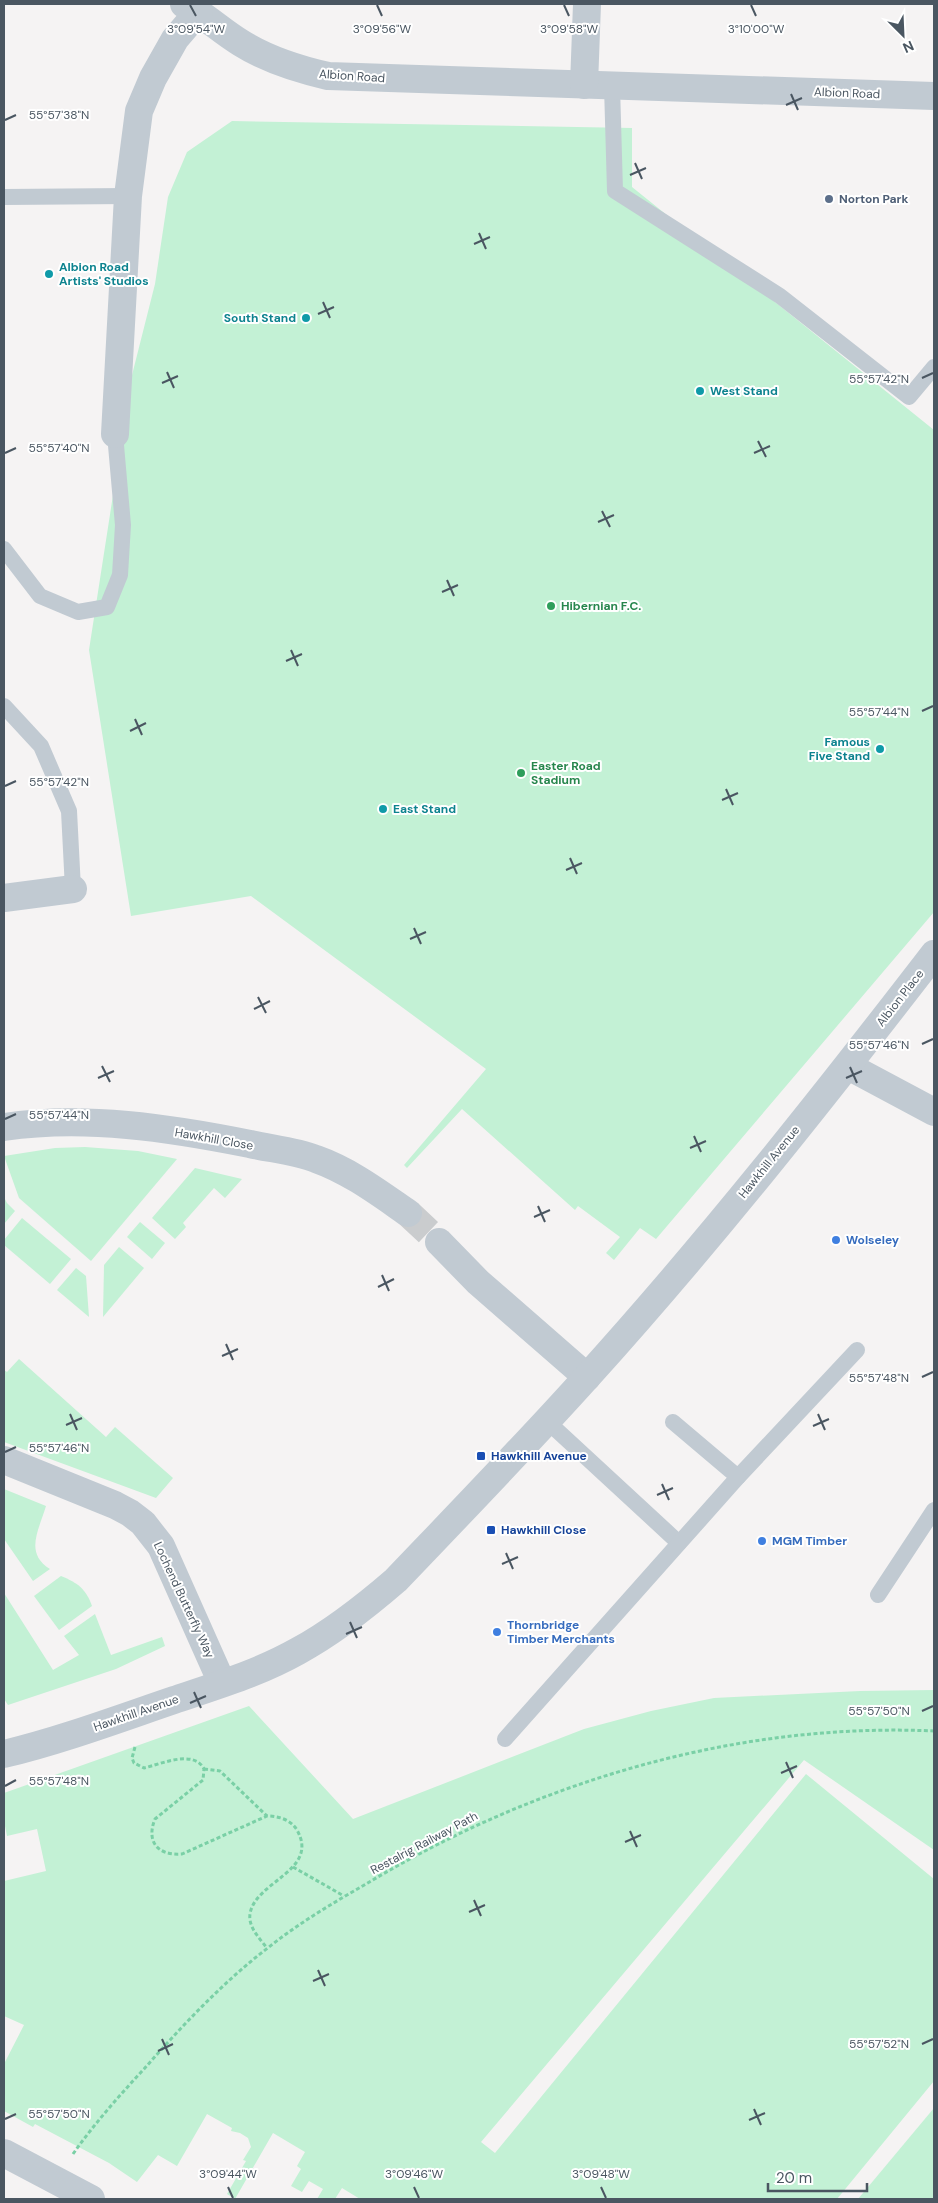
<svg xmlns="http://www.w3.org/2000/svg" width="938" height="2203" font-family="'DM Sans',sans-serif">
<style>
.green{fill:#c3f1d5}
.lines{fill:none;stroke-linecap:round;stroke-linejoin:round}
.minor-tunnel{stroke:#caccce;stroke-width:28;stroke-dasharray:28 14;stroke-linecap:butt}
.path{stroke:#7ad0a6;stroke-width:3;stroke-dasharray:4 2.5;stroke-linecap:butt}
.service{stroke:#c1cad2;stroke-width:16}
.minor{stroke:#c1cad2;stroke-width:28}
.tertiary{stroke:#c1cad2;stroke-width:28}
.ticks{fill:none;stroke:#4a5661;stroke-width:2}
.service-dot{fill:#5c6f8a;stroke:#fff;stroke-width:2}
.culture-dot{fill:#0f9aa8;stroke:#fff;stroke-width:2}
.leisure-dot{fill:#2e9e5b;stroke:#fff;stroke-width:2}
.shop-dot{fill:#3f7fe0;stroke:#fff;stroke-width:2}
.transit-dot{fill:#1a4fb4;stroke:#fff;stroke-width:2}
.labels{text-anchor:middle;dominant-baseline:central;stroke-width:4;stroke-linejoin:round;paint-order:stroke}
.street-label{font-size:12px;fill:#4a5661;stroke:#fff}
.service-label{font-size:12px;font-weight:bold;fill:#4e5e75;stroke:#fff;text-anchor:start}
.culture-label{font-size:12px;font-weight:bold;fill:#0d838f;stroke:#fff;text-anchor:start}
.leisure-label{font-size:12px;font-weight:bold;fill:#27864d;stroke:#fff;text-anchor:start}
.shop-label{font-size:12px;font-weight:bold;fill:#366cbe;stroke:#fff;text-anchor:start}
.transit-label{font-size:12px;font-weight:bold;fill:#164399;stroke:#fff;text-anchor:start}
.ticks-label{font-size:12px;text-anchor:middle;fill:#4a5661;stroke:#fff;stroke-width:4;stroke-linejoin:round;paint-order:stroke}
</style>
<rect width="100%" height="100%" fill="#f5f3f3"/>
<g class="green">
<polygon points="232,121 632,128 632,187 934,430 934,912 656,1239 640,1228 614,1260 606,1253 620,1237 578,1206 575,1210 462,1109 407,1168 404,1165 486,1069 251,896 131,916 89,650 131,379 155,284 168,197 187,152"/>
<polygon points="85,1147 138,1151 177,1159 91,1261 19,1198 4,1156 55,1148"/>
<polygon points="195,1168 242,1179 225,1198 214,1188 183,1223 186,1227 175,1239 152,1218"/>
<polygon points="4,1197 7,1203 15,1211 4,1224"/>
<polygon points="22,1218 71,1259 50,1284 4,1245 4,1240"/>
<polygon points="140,1222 165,1243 152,1259 127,1237"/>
<polygon points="119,1247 144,1268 103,1317 104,1265"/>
<polygon points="76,1268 86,1276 89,1317 57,1290"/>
<polygon points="19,1359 106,1437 115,1427 173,1478 156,1498 4,1442 4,1370 7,1372"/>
<path d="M 4,1489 L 46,1506 C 39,1530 24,1553 50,1569 L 33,1581 L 4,1539 Z"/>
<path d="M 61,1576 C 78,1583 86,1589 92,1606 L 59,1630 L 34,1596 Z"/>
<polygon points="4,1593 53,1670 79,1655 64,1636 95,1614 111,1655 162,1637 165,1646 116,1669 8,1705 4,1699"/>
<polygon points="934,1690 934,1850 804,1760 481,2142 495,2153 806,1774 934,1879 934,2081 837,2199 360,2199 342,2188 335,2199 317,2199 323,2189 309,2181 302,2192 291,2186 301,2169 297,2166 305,2152 273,2133 235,2199 227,2194 246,2161 243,2160 251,2147 248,2138 240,2133 231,2131 232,2128 207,2114 177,2166 158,2155 137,2182 109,2163 35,2124 33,2127 4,2111 4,2064 24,2025 4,2016 4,1881 46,1871 37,1829 7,1836 4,1821 4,1793 249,1706 353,1819 584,1729 651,1711 714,1698 860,1691"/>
<polygon points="934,2108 934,2199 858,2199"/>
</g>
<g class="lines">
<polyline class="minor-tunnel" points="408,1213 439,1242"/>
<g class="path">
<path d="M 135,1747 L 132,1758 L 134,1763 L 144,1768 C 161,1764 194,1749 204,1769 L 203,1780 L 155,1819 C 146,1841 157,1856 182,1854 L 267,1816 C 279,1816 291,1820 297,1830 C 320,1871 255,1881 250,1914 C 248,1927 260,1939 267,1948"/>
<polyline points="204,1769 220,1771 267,1816"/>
<polyline points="293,1867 344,1896"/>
<path d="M 73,2154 C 94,2124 119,2096 144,2069 C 182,2026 223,1982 269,1947 C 299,1923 333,1903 366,1884 C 536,1782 735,1722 934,1731"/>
</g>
<g class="service">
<polyline points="612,86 615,191 780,296 909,397 934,367"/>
<polyline points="4,197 128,196"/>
<polyline points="4,549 40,596 78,612 107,607 120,575 123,525 115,434"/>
<polyline points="4,706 41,746 69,811 73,889"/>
<polyline points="547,1421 679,1543"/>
<polyline points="738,1477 857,1350"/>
<polyline points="878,1595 934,1510"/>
<polyline points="505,1739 738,1477 673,1422"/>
</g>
<g class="minor">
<path d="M 184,4 C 205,15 221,31 241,43 C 268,60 297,69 328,76 L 934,96"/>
<polyline points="584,85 587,4"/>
<polyline points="115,434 128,196 139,111 153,78 175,39 199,11"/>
<polyline points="4,898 73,889"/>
<polyline points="848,1066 934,1112"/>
<path d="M 4,1127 C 85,1115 170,1128 250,1144 C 272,1149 295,1151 316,1159 C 350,1171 379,1193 408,1213"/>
<polyline points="439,1242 478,1282 587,1377"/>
<polyline points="4,1460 115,1505 130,1513 143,1523 161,1546 222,1683"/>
<path d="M 4,1754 C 62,1740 118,1719 174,1700 C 216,1686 259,1673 298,1651 C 333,1632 366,1606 396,1580 C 460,1513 525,1446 587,1377 C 709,1242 823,1098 934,954"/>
</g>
<polyline class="tertiary" points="4,2153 91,2199"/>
</g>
<path class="ticks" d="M 190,5 L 196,16M 377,5 L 382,16M 564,5 L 569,16M 751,5 L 756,16M 791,94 L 798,110M 786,105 L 802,98M 5,120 L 16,115M 635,163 L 642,179M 630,175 L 646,168M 479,233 L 486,249M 474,244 L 490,237M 323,302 L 330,318M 318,314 L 334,307M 167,372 L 174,388M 922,378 L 933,373M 162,383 L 178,376M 758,441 L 766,457M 5,453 L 16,448M 754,453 L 770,446M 602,511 L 610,527M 598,522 L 614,515M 447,580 L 454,596M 442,592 L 458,585M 291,650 L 298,666M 286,661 L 302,654M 922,711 L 933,706M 135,719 L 142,735M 130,731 L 146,723M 5,786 L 16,781M 726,789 L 733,805M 722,800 L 738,793M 570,858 L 577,874M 566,870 L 582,863M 414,928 L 421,944M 410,939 L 426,932M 258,997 L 266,1013M 254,1009 L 270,1001M 922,1044 L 933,1039M 102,1066 L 110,1082M 850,1067 L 857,1083M 98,1078 L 114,1071M 846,1078 L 862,1071M 5,1119 L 16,1114M 694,1136 L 701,1152M 690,1148 L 706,1141M 538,1206 L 545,1222M 534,1217 L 550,1210M 382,1275 L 389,1291M 378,1287 L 394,1279M 226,1344 L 233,1360M 222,1356 L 238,1349M 922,1377 L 933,1372M 70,1414 L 77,1430M 818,1414 L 825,1430M 66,1425 L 82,1418M 813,1426 L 829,1419M 5,1452 L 16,1447M 662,1484 L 669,1500M 657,1495 L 673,1488M 506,1553 L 513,1569M 502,1564 L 518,1557M 350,1622 L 357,1638M 346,1634 L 362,1627M 194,1692 L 201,1708M 190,1703 L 206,1696M 922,1711 L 933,1706M 786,1762 L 793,1778M 781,1773 L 797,1766M 5,1786 L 16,1780M 630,1831 L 637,1847M 625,1842 L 641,1835M 474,1900 L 481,1916M 469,1912 L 485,1905M 318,1970 L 325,1986M 313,1981 L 329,1974M 162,2039 L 169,2055M 922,2044 L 933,2039M 158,2051 L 173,2044M 754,2109 L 761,2125M 5,2119 L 16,2114M 749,2120 L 765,2113M 228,2187 L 233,2198M 414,2187 L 419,2198M 601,2187 L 606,2198"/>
<circle class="service-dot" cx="829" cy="199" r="5"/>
<g class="culture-dot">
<circle cx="49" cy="274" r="5"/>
<circle cx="306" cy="318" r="5"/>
<circle cx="700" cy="391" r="5"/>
<circle cx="880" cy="749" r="5"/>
<circle cx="383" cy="809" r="5"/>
</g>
<g class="leisure-dot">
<circle cx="551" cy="606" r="5"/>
<circle cx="521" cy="773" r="5"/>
</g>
<g class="shop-dot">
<circle cx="836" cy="1240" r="5"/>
<circle cx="762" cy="1541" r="5"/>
<circle cx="497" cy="1632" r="5"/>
</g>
<g class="transit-dot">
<rect x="476" y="1451" width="10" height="10" rx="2.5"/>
<rect x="486" y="1525" width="10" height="10" rx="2.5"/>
</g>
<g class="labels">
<g class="street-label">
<text transform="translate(352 76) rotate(4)">Albion Road</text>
<text transform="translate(847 93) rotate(2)">Albion Road</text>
<text transform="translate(900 998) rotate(-52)">Albion Place</text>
<text transform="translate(214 1139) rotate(10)">Hawkhill Close</text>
<text transform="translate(769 1162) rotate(-51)">Hawkhill Avenue</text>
<text transform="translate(184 1600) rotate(65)">Lochend Butterfly Way</text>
<text transform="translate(136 1713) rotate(-19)">Hawkhill Avenue</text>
<text transform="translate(424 1843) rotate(-28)">Restalrig Railway Path</text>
</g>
<g class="service-label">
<text x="839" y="199">Norton Park</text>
</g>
<g class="culture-label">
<text x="59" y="267">Albion Road<tspan x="59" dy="14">Artists' Studios</tspan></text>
<text x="296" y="318" text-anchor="end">South Stand</text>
<text x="710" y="391">West Stand</text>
<text x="870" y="742" text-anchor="end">Famous<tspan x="870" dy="14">Five Stand</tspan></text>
<text x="393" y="809">East Stand</text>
</g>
<g class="leisure-label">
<text x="561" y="606">Hibernian F.C.</text>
<text x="531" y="766">Easter Road<tspan x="531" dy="14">Stadium</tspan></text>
</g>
<g class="shop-label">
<text x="846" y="1240">Wolseley</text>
<text x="772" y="1541">MGM Timber</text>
<text x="507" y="1625">Thornbridge<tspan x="507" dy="14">Timber Merchants</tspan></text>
</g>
<g class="transit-label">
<text x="491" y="1456">Hawkhill Avenue</text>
<text x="501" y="1530">Hawkhill Close</text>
</g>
</g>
<g class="ticks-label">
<text x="196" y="33">3°09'54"W</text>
<text x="382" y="33">3°09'56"W</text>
<text x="569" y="33">3°09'58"W</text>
<text x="756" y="33">3°10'00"W</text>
<text x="59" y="119">55°57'38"N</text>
<text x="879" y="383">55°57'42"N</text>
<text x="59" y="452">55°57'40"N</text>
<text x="879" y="716">55°57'44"N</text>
<text x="59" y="786">55°57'42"N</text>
<text x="879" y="1049">55°57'46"N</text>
<text x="59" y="1119">55°57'44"N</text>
<text x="879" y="1382">55°57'48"N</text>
<text x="59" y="1452">55°57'46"N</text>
<text x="879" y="1715">55°57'50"N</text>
<text x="59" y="1785">55°57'48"N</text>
<text x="879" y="2048">55°57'52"N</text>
<text x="59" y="2118">55°57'50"N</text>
<text x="228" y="2178">3°09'44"W</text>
<text x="414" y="2178">3°09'46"W</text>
<text x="601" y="2178">3°09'48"W</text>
</g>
<rect width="938" height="2203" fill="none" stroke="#4a5661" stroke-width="10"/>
<g transform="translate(903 35) rotate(156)" stroke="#ffffff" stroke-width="4" paint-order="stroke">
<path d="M0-4L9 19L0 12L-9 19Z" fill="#4a5661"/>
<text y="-8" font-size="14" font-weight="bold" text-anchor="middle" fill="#4a5661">N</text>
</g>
<path d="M768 2183v8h99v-8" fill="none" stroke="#4a5661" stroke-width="2.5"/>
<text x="776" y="2183" font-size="15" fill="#4a5661" stroke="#ffffff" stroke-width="4" paint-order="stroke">20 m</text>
</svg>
